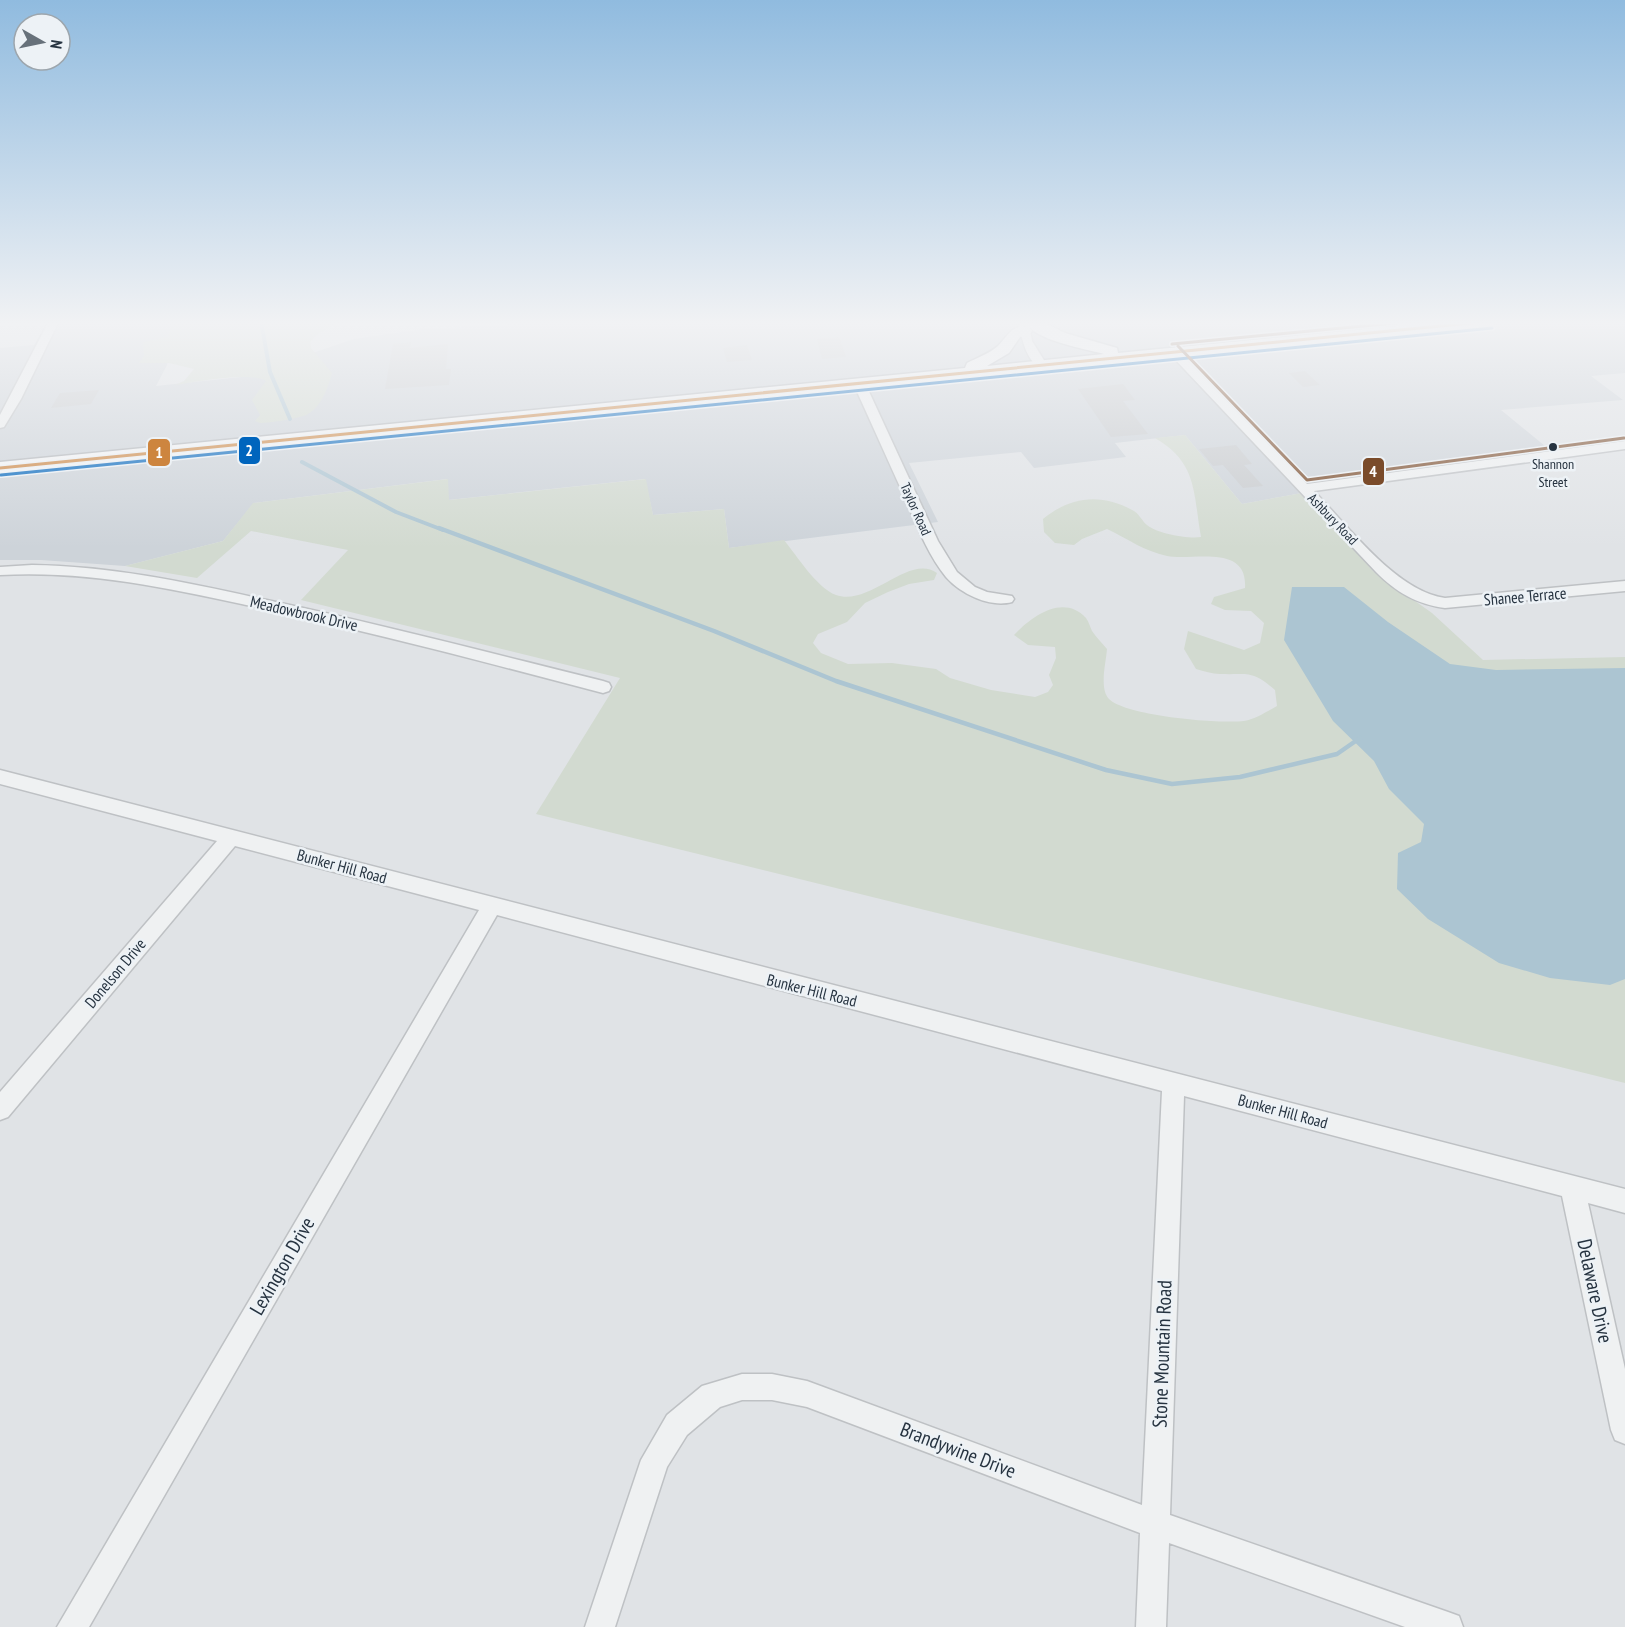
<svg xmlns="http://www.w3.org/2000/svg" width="1625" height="1627" font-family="'PT Sans Narrow',sans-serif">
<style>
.built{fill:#cdd3d9}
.green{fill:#d2dad0}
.water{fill:#acc5d2}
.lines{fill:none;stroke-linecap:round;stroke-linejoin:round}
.stream-far1{stroke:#acc5d2;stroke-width:4}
.stream{stroke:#acc5d2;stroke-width:4.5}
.building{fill:#c8cbce}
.minor-casing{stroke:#bec1c4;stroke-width:3}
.highway-casing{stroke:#b2b6ba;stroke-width:3}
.minor{fill:#eff1f2;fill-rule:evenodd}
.highway{fill:#f4f5f6;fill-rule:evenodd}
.bus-1-casing{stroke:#edf2f6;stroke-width:6}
.bus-2-casing{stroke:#edf2f6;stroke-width:6}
.bus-3-casing{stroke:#edf2f6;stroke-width:6}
.bus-1{stroke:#cd853f;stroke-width:3}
.bus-2{stroke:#0065bd;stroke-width:3}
.bus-3{stroke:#7a4b2a;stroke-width:3}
.bus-dot{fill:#263340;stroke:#edf2f6;stroke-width:2}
.labels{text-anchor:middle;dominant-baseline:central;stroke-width:5;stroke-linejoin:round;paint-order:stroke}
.bus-label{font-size:14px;fill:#263340;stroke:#edf2f6}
.far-street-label{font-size:14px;fill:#263340;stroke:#edf2f6}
.street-label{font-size:16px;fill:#263340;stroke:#edf2f6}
.near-street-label{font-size:20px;fill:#263340;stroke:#edf2f6}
.line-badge{stroke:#edf2f6;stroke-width:2}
.badge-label{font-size:16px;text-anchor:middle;font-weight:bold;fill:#fff}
</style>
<rect width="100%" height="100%" fill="#e0e3e6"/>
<polygon class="built" points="48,321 175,321 167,365 156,386 241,377 354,339 423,329 587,321 1625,321 1625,373 1591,376 1623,400 1501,410 1551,451 1308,477 1302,493 1242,504 1185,435 1115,443 1126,457 1034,468 1021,452 909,463 938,522 729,548 724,509 653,515 645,479 448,500 447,479 254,503 223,541 125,566 41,560 0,560 0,348 34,345"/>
<g class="green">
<path d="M 169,321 L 342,321 L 319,333 L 310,342 L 311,348 L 332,373 C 329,386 321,407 308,414 C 303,418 269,423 260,423 L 255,421 L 260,415 L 252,400 L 266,381 C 252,371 194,382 175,385 L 184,381 L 194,369 L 169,363 L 139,363 L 144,356 L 143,342 L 168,337 L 172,325 Z"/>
<path d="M 1185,435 L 1242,504 L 1302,493 L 1374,572 L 1432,613 L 1483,660 L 1625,657 L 1625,1083 L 536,814 L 620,678 L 301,600 L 348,550 L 251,531 L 197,578 L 125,566 L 223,541 L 253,503 L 448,479 L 449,500 L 646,479 L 653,515 L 724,509 L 729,548 L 784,540 C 797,556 817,588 836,595 C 870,607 909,553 937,573 L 934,580 L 909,584 L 888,592 L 865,603 L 847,622 L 818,634 L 813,643 L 821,653 L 848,664 L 892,663 L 936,669 L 950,678 L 991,690 L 1035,697 L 1048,692 L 1053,685 L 1049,675 L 1056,658 L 1055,647 L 1028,645 L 1014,635 C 1031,617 1063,593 1086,618 C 1089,622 1090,627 1092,631 C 1096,637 1102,643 1107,649 C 1106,663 1099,688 1109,699 C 1126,716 1219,724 1244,721 C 1256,719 1266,712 1277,706 L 1275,690 C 1252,670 1248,675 1220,674 C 1212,674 1204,671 1196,669 L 1184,649 L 1188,631 L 1244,650 L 1260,643 L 1264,623 L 1251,611 L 1225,610 L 1211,604 L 1214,597 L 1245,588 C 1248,543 1193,561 1167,556 C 1144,551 1128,539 1107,529 L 1082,539 L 1074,545 L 1055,543 L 1044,532 L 1043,519 C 1071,496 1102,493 1134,511 C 1140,515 1142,521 1147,525 C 1158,534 1188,539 1201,537 C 1193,493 1198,463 1155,438 Z"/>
</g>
<polygon class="water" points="1292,587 1344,587 1388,622 1450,664 1496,670 1625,668 1625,979 1610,985 1550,978 1499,963 1428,919 1397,889 1398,853 1421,842 1424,824 1389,789 1374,761 1333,721 1284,640"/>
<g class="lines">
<g class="stream-far1">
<polyline points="261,321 270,372 290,419"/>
<polyline points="302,462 396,512 443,530"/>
</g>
<polyline class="stream" points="439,528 714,631 836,681 1106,770 1172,784 1240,777 1337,754 1360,738"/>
</g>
<g class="building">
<polygon points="839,337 846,357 822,359 817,339"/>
<polygon points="411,342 410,348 448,344 446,369 451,369 449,385 385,389 393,344"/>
<polygon points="747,345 752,360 727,362 723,348"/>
<polygon points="1305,371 1320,385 1303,387 1289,373"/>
<polygon points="1123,384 1135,400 1123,401 1148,434 1111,437 1078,389"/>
<polygon points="99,390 91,404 51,408 60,393"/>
<polygon points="1236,445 1252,464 1244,465 1263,486 1243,488 1223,465 1213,466 1199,449"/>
</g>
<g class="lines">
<defs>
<g id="minor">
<polygon points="49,321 59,321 21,399 4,427 0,428 0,415"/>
<path d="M 1018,321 L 1028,321 L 1032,341 L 1047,365 L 1045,367 L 1041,368 C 1026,362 1021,335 1018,321 Z"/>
<path d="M 1173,348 L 1177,349 L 1307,484 L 1625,441 L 1625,449 L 1314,491 C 1347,525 1397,592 1445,598 L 1625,581 L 1625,591 L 1445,608 C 1416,604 1396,592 1376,572 L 1169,353 L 1169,349 Z"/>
<path d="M 859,380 L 865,383 L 938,541 L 957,572 L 975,587 L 987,592 L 1012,596 L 1014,599 L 1012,602 C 990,608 961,594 946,577 C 928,555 917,526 906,500 C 888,461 871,422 853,383 Z"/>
<path d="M 32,565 C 110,566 185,582 262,599 C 376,623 490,653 603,681 L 609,683 L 611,687 L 609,691 L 603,693 C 489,663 375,633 260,608 C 173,589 89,570 0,575 L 0,567 Z"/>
<polygon points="0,770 1625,1189 1625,1213 1588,1203 1625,1369 1625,1444 1615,1440 1611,1430 1562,1196 1184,1096 1170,1515 1448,1612 1459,1616 1463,1627 1405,1627 1169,1543 1166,1627 1136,1627 1140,1533 807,1407 772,1400 742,1400 720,1407 687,1435 667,1467 615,1627 585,1627 641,1460 667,1415 702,1386 742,1374 772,1374 807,1381 1142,1505 1162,1091 497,915 89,1627 57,1627 479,910 235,846 8,1117 0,1120 0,1092 217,841 0,784"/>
</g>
<path id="highway" d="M 1024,321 L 1041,321 L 1065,333 L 1117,348 L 1118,353 L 1448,321 L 1499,321 L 1491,326 L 0,474 L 0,462 L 965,368 L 967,363 C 977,358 990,353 998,346 C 1008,336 1012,323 1030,328 L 1032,331 L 1030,334 L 1020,337 L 1009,353 L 987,366 L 1104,354 C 1083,348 1035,341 1024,321 Z"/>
</defs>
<use href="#minor" class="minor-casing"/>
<use href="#highway" class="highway-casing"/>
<use href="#minor" class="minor"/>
<use href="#highway" class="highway"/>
<defs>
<polyline id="bus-1" points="0,468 1491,321"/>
<polyline id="bus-2" points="1,475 1492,328"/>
<g id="bus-3">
<polyline points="1172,344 1416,321"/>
<polyline points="1178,346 1307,480 1624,438"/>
</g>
</defs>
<use href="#bus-1" class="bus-1-casing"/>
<use href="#bus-2" class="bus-2-casing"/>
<use href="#bus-3" class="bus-3-casing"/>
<use href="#bus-1" class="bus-1"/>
<use href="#bus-2" class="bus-2"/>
<use href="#bus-3" class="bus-3"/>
</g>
<linearGradient id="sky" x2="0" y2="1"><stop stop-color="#90bbdf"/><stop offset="0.59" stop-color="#f1f2f4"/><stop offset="1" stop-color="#f1f2f4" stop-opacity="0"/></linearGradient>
<rect width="1625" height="548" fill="url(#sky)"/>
<circle class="bus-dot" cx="1553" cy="447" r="5"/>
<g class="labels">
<g class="bus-label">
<text x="1553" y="464">Shannon<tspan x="1553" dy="18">Street</tspan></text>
</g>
<g class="far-street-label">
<text transform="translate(916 509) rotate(66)">Taylor Road</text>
<text transform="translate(1333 519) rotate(46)">Ashbury Road</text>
</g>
<g class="street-label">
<text transform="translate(1525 596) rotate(-5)">Shanee Terrace</text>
<text transform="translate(304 613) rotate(13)">Meadowbrook Drive</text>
<text transform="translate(342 866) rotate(15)">Bunker Hill Road</text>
<text transform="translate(115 973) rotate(-50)">Donelson Drive</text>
<text transform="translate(812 990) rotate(14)">Bunker Hill Road</text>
<text transform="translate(1283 1111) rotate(15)">Bunker Hill Road</text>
</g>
<g class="near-street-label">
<text transform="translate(282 1266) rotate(-60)">Lexington Drive</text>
<text transform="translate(1595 1291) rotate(78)">Delaware Drive</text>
<text transform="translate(1162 1354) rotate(-88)">Stone Mountain Road</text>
<text transform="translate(958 1450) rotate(21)">Brandywine Drive</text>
</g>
</g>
<g class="line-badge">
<rect x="238" y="436" width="23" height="29" rx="6" fill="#0065bd"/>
<rect x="147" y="438" width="24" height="29" rx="6" fill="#cd853f"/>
<rect x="1362" y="457" width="23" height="29" rx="6" fill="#7a4b2a"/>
</g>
<g class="badge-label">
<text x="249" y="456">2</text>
<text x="159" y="458">1</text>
<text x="1373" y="477">4</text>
</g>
<g transform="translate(42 42) rotate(99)"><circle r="28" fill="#edf2f6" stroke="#9da6ad" stroke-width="1.5"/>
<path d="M0-4.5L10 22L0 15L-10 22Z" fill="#67717a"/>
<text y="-9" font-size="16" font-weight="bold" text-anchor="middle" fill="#263340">N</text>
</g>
</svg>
